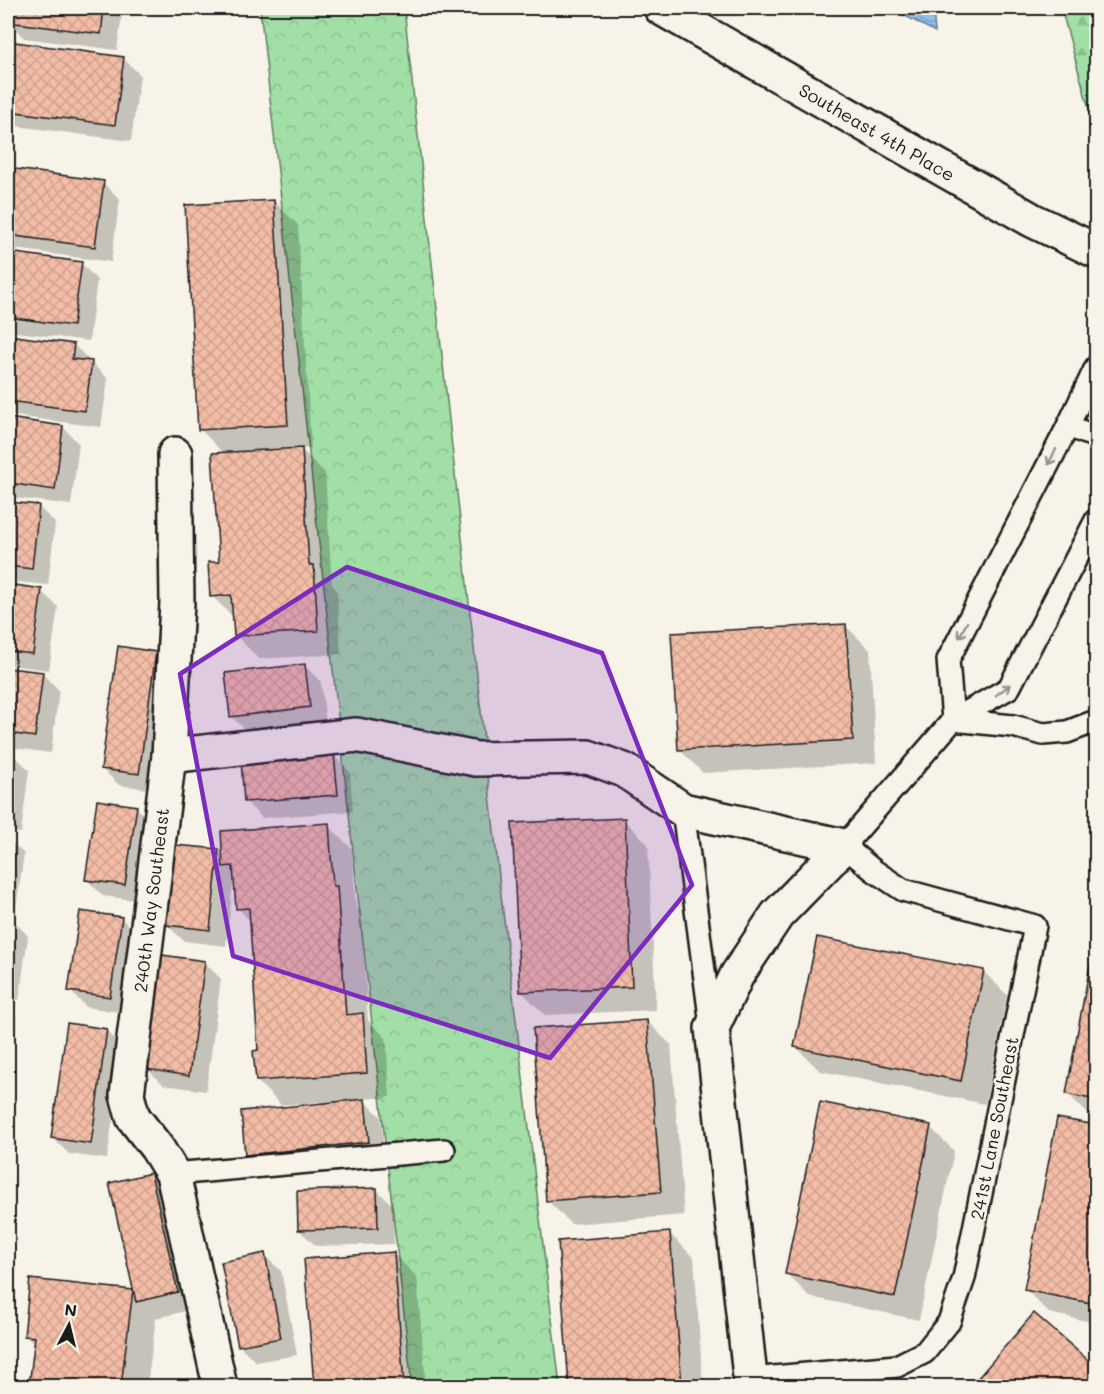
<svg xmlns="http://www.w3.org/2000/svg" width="1104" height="1394" font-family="Mali,sans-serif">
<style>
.forest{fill:url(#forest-firs);stroke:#5e7e61;stroke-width:1.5}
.park{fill:url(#park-crowns);stroke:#5e7e61;stroke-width:1.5}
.water{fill:url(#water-waves);stroke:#627e98;stroke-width:1.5}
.shadow{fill:#0003}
.building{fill:url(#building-cross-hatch);stroke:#1c1c1c;stroke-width:1.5}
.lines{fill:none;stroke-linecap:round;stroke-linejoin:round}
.lane-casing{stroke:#1c1c1c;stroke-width:26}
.street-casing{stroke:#1c1c1c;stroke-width:38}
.lane{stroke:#f7f3e8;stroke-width:21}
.street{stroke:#f7f3e8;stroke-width:33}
.oneway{stroke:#94928c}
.marked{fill:#7b2cbf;fill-opacity:0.2;stroke:#7b2cbf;stroke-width:4.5;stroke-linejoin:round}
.labels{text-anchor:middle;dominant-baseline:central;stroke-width:5;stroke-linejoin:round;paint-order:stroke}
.street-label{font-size:18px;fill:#1c1c1c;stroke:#f7f3e8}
</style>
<defs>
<pattern id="forest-firs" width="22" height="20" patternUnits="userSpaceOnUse" patternTransform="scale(1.5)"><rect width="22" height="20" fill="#a1dfa6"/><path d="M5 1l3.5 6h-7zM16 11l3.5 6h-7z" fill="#8abf8e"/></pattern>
<pattern id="park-crowns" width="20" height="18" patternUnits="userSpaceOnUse" patternTransform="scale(1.5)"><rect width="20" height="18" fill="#a1dfa6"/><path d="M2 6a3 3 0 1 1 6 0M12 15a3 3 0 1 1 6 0" fill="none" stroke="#8abf8e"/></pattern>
<pattern id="water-waves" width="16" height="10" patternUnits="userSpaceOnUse" patternTransform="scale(1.5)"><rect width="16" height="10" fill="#90c0eb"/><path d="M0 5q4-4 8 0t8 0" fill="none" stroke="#7ca4c9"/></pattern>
<pattern id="building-cross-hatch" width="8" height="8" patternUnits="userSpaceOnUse" patternTransform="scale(1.5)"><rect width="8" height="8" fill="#f2bca6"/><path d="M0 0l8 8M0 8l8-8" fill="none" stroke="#cfa18e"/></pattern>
</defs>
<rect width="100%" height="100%" fill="#f7f3e8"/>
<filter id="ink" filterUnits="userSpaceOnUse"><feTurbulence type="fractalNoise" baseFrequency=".0167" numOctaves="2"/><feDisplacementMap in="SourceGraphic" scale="12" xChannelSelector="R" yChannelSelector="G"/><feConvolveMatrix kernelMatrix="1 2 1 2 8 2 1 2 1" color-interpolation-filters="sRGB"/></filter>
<g filter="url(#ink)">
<polygon class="forest" points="1061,8 1096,8 1096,134"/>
<polygon class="park" points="260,8 404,8 501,895 560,1386 412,1386"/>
<polygon class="water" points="891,8 933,8 935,32"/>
<g class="shadow">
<polygon points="9,8 123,8 117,50 24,38 8,21"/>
<polygon points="8,43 124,59 140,75 131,141 16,126 8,117"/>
<polygon points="8,170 103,183 120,199 111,262 8,248"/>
<polygon points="274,201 298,225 311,448 301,449 325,473 332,585 337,590 341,654 259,659 235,635 234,618 212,596 220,563 224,454 200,429"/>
<polygon points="8,253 81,263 97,280 89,341 8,331"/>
<polygon points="8,336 74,345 108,379 101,427 8,415"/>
<polygon points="8,419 63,427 79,444 71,505 8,497"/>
<polygon points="8,503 38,506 55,523 48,585 8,581"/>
<polygon points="8,586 41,591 58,607 49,670 8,665"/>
<polygon points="846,626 870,650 876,763 703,773 679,749"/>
<polygon points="156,654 172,670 155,790 119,785 102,769"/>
<polygon points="305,666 321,682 326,724 248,733 231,716"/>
<polygon points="8,669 43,674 59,690 51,753 8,747"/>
<polygon points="8,753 12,753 29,770 21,833 8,831"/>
<polygon points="334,755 350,772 353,811 262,818 245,801"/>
<polygon points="136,807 153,824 141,901 103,896 86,879"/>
<polygon points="624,820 648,844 656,1010 545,1015 521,991"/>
<polygon points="328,825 352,849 356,907 361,911 368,1020 386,1038 390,1097 363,1099 381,1117 385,1158 263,1170 246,1154 320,1105 319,1102 281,1105 257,1081 260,1051 251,922 238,908 234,874 226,946 184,941 167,925 218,851 224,857"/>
<polygon points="8,838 24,854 15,915 8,914"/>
<polygon points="121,918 138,935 126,1013 86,1007 70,991"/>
<polygon points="8,919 12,919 28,936 19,1000 8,999"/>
<polygon points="1096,941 1096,1119 1092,1118 1068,1094"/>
<polygon points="205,963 221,979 206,1091 164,1085 147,1069"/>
<polygon points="983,971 1007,995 985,1104 820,1071 796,1047"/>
<polygon points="8,1010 17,1020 8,1081"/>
<polygon points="647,1021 671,1045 684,1215 571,1224 547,1200"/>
<polygon points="106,1030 123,1047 107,1159 69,1154 52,1137"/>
<polygon points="1058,1120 1096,1127 1096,1323 1049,1313 1025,1289"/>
<polygon points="930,1127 954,1151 919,1320 810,1297 786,1273"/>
<polygon points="150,1175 167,1192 194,1309 156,1318 147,1386 30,1386 36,1345 26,1335 132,1291 136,1295"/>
<polygon points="377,1190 393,1206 394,1244 316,1246 299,1230"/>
<polygon points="670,1234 694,1258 703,1386 571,1386 560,1242"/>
<polygon points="393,1253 417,1277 426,1386 316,1386 306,1260"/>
<polygon points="264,1255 281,1271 297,1355 256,1362 239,1345"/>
<polygon points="1034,1315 1096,1369 1096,1386 973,1386"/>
</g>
<g class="building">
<polygon points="8,8 104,8 101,34 8,22"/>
<polygon points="8,41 124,57 115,125 8,111"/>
<polygon points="8,168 104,181 95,247 8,235"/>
<polygon points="274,200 288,425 198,430 185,205"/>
<polygon points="8,252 82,262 73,326 8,317"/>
<polygon points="8,335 74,344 72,359 92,361 85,411 8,401"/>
<polygon points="8,418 63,426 55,490 8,483"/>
<polygon points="302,448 309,565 314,565 318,631 234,636 231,595 210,597 208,562 219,562 212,453"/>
<polygon points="8,502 39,505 32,569 8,566"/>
<polygon points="8,584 42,589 33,654 8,651"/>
<polygon points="846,624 853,740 678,750 671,633"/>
<polygon points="118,646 156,652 139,774 101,769"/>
<polygon points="305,664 310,707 230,717 225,673"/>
<polygon points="8,668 43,672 35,737 8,733"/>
<polygon points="8,751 13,752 8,795"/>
<polygon points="334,754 338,795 244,802 241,760"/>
<polygon points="97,800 137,806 125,885 85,880"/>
<polygon points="625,818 632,987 520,992 512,823"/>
<polygon points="329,823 333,886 337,886 346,1015 363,1013 367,1073 256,1081 253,1051 258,1050 249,908 236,909 233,866 223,867 221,831"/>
<polygon points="175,845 219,849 210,930 166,925"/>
<polygon points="80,911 122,917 110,997 68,991"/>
<polygon points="8,917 12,918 8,952"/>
<polygon points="1096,933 1096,1100 1066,1094"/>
<polygon points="817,937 984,970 961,1081 794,1047"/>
<polygon points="162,955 205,961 189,1076 146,1069"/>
<polygon points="647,1020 661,1192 546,1201 533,1028"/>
<polygon points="67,1023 107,1029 91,1144 51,1138"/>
<polygon points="365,1099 369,1142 245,1155 241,1111"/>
<polygon points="820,1102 931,1125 895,1297 785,1274"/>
<polygon points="1057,1118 1096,1125 1096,1304 1024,1290"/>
<polygon points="151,1173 178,1292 136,1302 109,1183"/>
<polygon points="377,1188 378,1228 298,1230 297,1191"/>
<polygon points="670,1232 682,1386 569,1386 558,1241"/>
<polygon points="394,1252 404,1386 314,1386 304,1259"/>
<polygon points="265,1253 281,1338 238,1346 221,1262"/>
<polygon points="30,1279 133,1290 121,1386 29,1386 35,1337 24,1336"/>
<polygon points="1034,1313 1096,1367 1096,1386 971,1386"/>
</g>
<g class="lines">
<defs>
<g id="lane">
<polyline points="1068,426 1096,437"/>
<polyline points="953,720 948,660 1068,426 1096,367"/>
<polyline points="953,720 1013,726 1043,734 1067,732 1096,721"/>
<polyline points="683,810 711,1025"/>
<polyline points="173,1174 444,1150"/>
<polyline points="751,1379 897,1366 925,1352 949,1322 964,1278 1035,926 903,890 873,870 844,846 953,720 1009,688 1096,520"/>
</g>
<g id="street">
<polyline points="661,8 1032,220 1096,251"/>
<polyline points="169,756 177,602 175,454"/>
<polyline points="220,1386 173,1174 157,1148 133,1117 127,1095 169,756 356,735 476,759 588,757 624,770 683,810 844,846 777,915 737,975 712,1028 751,1386"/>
</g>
</defs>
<use href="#lane" class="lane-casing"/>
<use href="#street" class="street-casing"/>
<use href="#lane" class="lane"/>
<use href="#street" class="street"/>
</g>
<defs><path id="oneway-shaft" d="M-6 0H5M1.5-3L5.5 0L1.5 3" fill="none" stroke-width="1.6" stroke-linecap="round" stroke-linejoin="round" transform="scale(1.5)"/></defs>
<g class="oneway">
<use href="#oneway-shaft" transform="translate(1052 457) rotate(117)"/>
<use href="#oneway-shaft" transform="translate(963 630) rotate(117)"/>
<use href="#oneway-shaft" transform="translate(1003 690) rotate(-37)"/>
</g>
</g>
<path class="marked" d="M 347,567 L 602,653 L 692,885 L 550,1058 L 233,956 L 180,674 Z"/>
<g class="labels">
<g class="street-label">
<text transform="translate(877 132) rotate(30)">Southeast 4th Place</text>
<text transform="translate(151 900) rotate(-83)">240th Way Southeast</text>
<text transform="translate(994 1128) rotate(-79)">241st Lane Southeast</text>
</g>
</g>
<rect width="1104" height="1394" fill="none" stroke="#f7f3e8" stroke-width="30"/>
<rect x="15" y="15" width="1074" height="1364" fill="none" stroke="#1c1c1c" stroke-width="2" filter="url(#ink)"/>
<g transform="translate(69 1325) rotate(7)" stroke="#f7f3e8" stroke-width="4.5" paint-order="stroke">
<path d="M0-4.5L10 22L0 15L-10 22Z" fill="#1c1c1c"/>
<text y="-9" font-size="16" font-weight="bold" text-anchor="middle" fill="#1c1c1c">N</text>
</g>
</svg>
